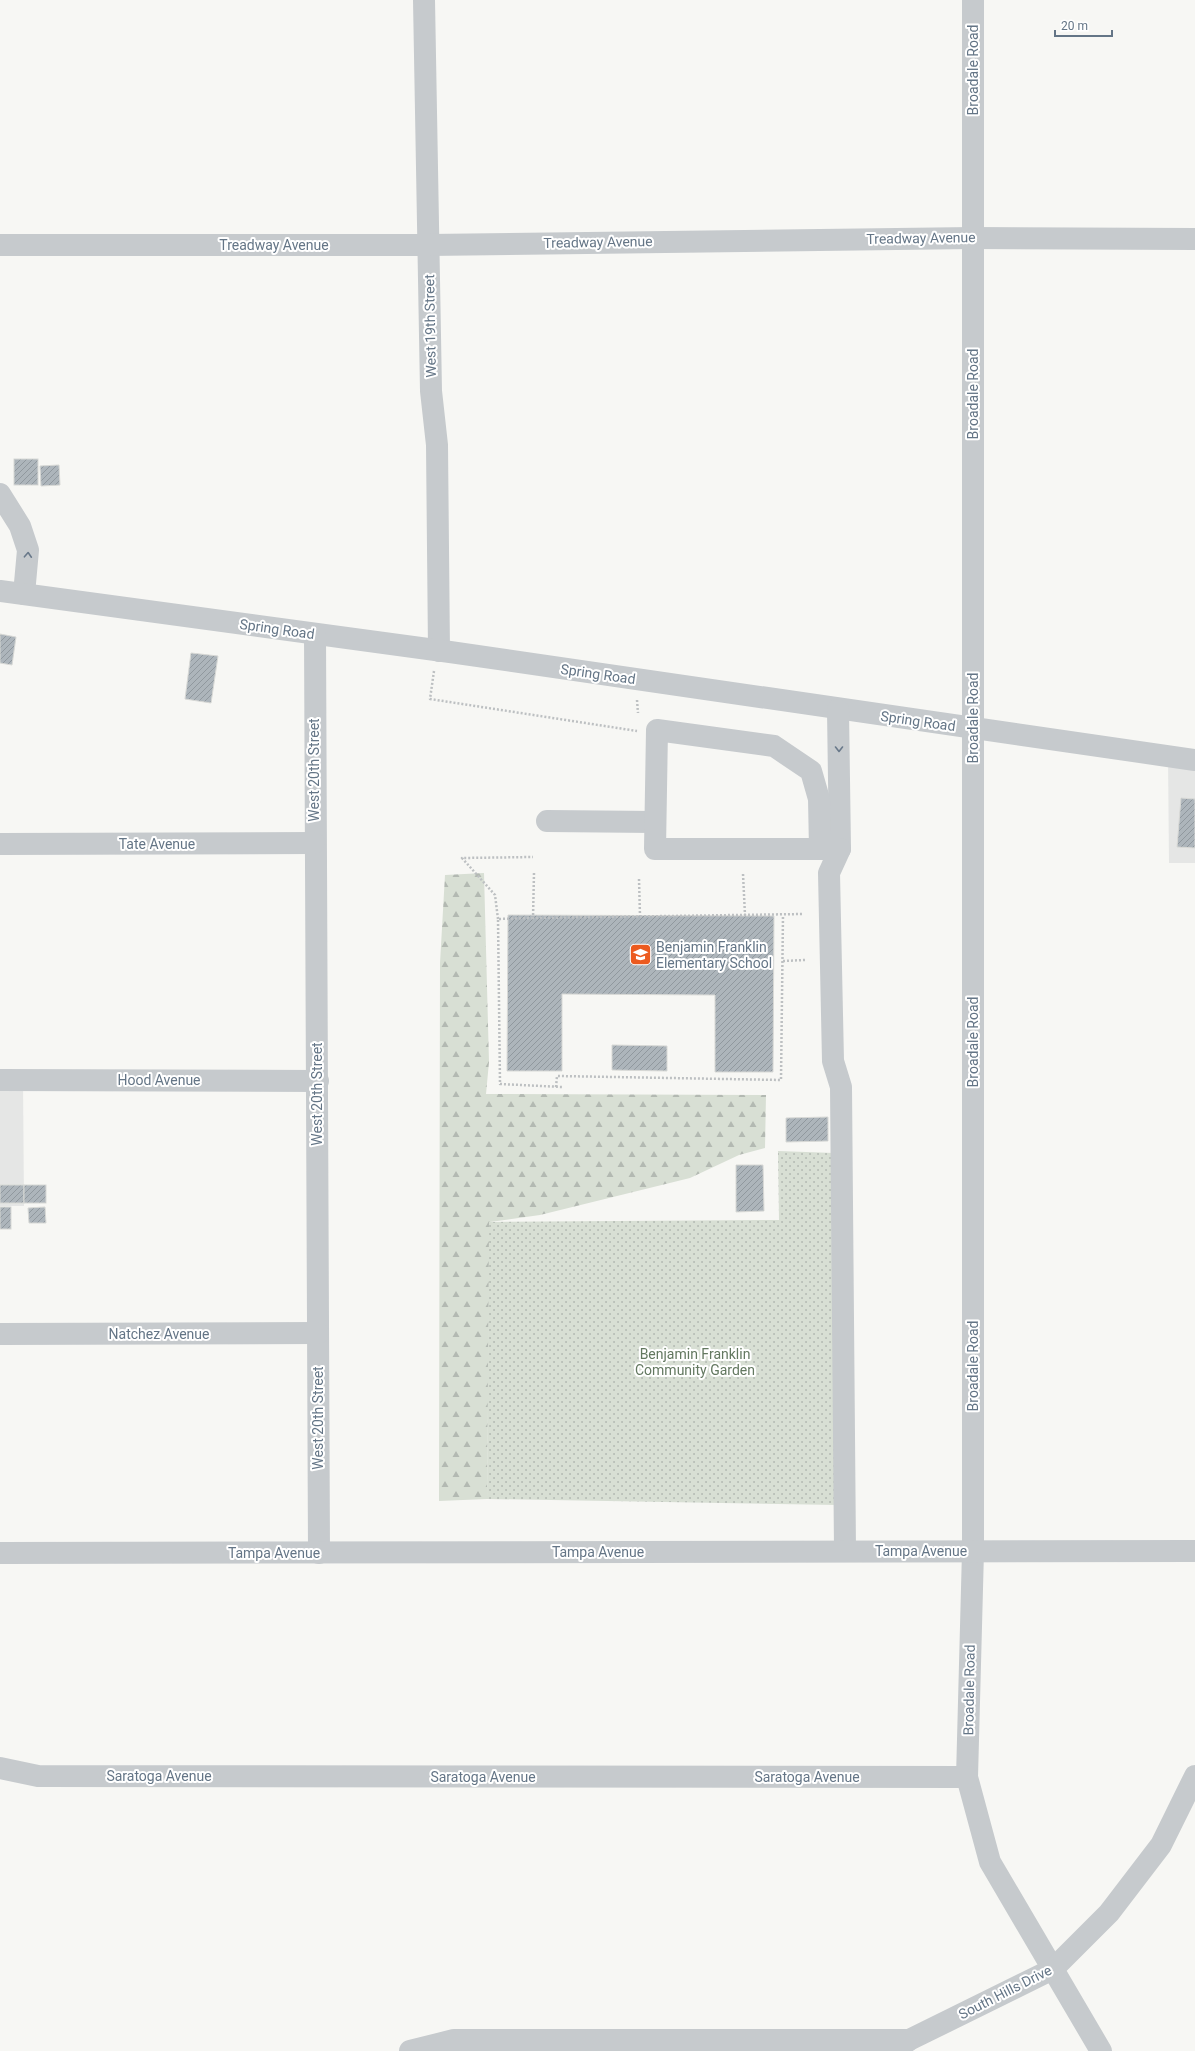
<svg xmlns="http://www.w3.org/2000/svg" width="1195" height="2051" font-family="Roboto,sans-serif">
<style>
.built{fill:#e5e6e5}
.forest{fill:url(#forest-firs)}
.garden{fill:url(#garden-dots)}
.building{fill:url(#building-hatch);stroke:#d8d9d6}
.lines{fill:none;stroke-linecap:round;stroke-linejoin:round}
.path{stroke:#bdc0c2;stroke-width:2.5;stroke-dasharray:2 2;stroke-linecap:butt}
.minor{stroke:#c6cacd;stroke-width:22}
.oneway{stroke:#69798a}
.labels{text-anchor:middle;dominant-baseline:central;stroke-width:4;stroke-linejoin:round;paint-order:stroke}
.street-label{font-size:14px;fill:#647586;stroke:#fff}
.poi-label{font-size:14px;fill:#647586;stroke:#fff;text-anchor:start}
.park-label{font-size:14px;fill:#637860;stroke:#fff}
</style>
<defs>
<pattern id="forest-firs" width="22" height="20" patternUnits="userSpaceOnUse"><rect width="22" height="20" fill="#d8dfd4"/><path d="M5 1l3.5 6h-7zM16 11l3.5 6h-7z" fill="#b3b9b2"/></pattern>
<pattern id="garden-dots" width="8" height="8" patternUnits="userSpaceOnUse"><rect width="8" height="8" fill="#d8dfd4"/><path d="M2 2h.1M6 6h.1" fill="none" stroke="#b3b9b2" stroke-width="1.8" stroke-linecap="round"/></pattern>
<pattern id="building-hatch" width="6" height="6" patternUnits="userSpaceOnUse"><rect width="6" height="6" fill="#adb5bb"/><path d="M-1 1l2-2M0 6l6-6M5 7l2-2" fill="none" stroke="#90989e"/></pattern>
</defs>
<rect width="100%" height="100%" fill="#f7f7f4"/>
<g class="built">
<polygon points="1168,756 1195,760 1195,863 1169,863"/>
<polygon points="0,1080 23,1080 24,1206 0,1206"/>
</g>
<polygon class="forest" points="484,873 489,1062 486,1094 766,1095 765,1148 739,1155 690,1178 540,1215 490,1222 487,1499 439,1501 440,963 445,875"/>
<polygon class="garden" points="778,1151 834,1153 838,1505 487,1499 489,1222 779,1220"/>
<g class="building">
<rect x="14" y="459" width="24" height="26"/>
<polygon points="59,465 60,485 41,486 40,466"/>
<polygon points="0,634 16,637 12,665 0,663"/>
<polygon points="191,653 218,656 211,703 185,699"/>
<polygon points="1181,798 1195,799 1195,848 1177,847"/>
<polygon points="508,915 774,916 773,1072 715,1072 715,995 562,994 562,1071 507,1071"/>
<polygon points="612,1045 667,1046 667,1071 612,1070"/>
<polygon points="828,1117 828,1141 786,1142 786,1118"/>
<polygon points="736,1165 763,1165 764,1211 736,1212"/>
<rect x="0" y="1185" width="24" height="18"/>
<rect x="24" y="1185" width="22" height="18"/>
<rect x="0" y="1207" width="11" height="22"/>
<polygon points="45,1207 46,1223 29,1223 28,1208"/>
</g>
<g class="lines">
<g class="path">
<polyline points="434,671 430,699 637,731"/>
<polyline points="637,700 638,713"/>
<polyline points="534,873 533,918 803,914"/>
<polyline points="743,874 745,915"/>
<polyline points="639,879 640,916"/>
<polyline points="533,918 498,919 500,1084 562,1087"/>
<polyline points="498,919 495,895 462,858 533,857"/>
<polyline points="783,961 805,960"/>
<polyline points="556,1087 557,1076 781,1080 783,915"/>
</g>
<g class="minor">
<polyline points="424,0 431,391 437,445 439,651"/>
<polyline points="973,0 973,1551 967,1777 990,1862 1101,2051"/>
<polyline points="0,245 429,245 973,238 1195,239"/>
<polyline points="0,494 20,526 28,550 24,594"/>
<polyline points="0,591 450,652 1195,760"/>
<path d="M 315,634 C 315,940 319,1247 319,1553"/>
<polyline points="838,710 840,849 829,873 833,1061 841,1087 845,1551"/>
<polyline points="547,821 655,822"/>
<polyline points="0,844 314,843"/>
<path d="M 820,849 L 819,799 L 811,771 L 774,746 L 657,730 L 655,849 C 716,849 778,849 840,849"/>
<polyline points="0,1080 318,1081"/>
<polyline points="0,1334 318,1333"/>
<polyline points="0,1553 1195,1551"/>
<polyline points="0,1768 38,1776 967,1777"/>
<polyline points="897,2049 909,2040 1053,1969 1109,1913 1161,1845 1195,1776"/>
<polyline points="410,2051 454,2040 909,2040"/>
</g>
</g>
<defs><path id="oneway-chevron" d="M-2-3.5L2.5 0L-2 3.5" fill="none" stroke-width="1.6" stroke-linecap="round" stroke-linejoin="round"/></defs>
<g class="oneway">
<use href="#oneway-chevron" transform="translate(28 555) rotate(-87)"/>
<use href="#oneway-chevron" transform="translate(839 749) rotate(90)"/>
</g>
<defs>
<symbol id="school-square" viewBox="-11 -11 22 22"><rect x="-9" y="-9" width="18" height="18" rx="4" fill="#ec5a1f" stroke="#fff"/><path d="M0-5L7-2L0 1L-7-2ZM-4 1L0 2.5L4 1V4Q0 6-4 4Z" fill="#fff"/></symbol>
</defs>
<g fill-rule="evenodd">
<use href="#school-square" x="628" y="942" width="25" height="25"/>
</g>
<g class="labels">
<g class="street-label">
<text transform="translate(973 70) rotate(-90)">Broadale Road</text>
<text transform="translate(921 238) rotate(-1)">Treadway Avenue</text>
<text transform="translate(598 242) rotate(-1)">Treadway Avenue</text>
<text x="274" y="245">Treadway Avenue</text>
<text transform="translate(430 326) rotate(-91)">West 19th Street</text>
<text transform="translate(973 394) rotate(-90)">Broadale Road</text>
<text transform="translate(277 629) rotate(8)">Spring Road</text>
<text transform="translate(598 674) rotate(8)">Spring Road</text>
<text transform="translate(973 718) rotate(-90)">Broadale Road</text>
<text transform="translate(918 721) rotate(8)">Spring Road</text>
<text transform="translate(314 770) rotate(-90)">West 20th Street</text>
<text x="157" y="844">Tate Avenue</text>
<text transform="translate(973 1042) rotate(-90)">Broadale Road</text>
<text x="159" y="1080">Hood Avenue</text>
<text transform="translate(317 1094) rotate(-90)">West 20th Street</text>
<text x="159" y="1334">Natchez Avenue</text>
<text transform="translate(973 1366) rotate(-90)">Broadale Road</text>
<text transform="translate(318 1418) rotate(-90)">West 20th Street</text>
<text x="921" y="1551">Tampa Avenue</text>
<text x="598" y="1552">Tampa Avenue</text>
<text x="274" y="1553">Tampa Avenue</text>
<text transform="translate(969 1690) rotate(-89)">Broadale Road</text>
<text x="159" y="1776">Saratoga Avenue</text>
<text x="483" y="1777">Saratoga Avenue</text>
<text x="807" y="1777">Saratoga Avenue</text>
<text transform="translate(1005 1992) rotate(-27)">South Hills Drive</text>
</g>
<g class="poi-label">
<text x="656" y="947">Benjamin Franklin<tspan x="656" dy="16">Elementary School</tspan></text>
</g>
<g class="park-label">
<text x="695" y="1354">Benjamin Franklin<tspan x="695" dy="16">Community Garden</tspan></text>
</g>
</g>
<path d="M1055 30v6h57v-6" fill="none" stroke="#647586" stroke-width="2"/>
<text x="1061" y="30" font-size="12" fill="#647586" stroke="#ffffff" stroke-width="3" paint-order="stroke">20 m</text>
</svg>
